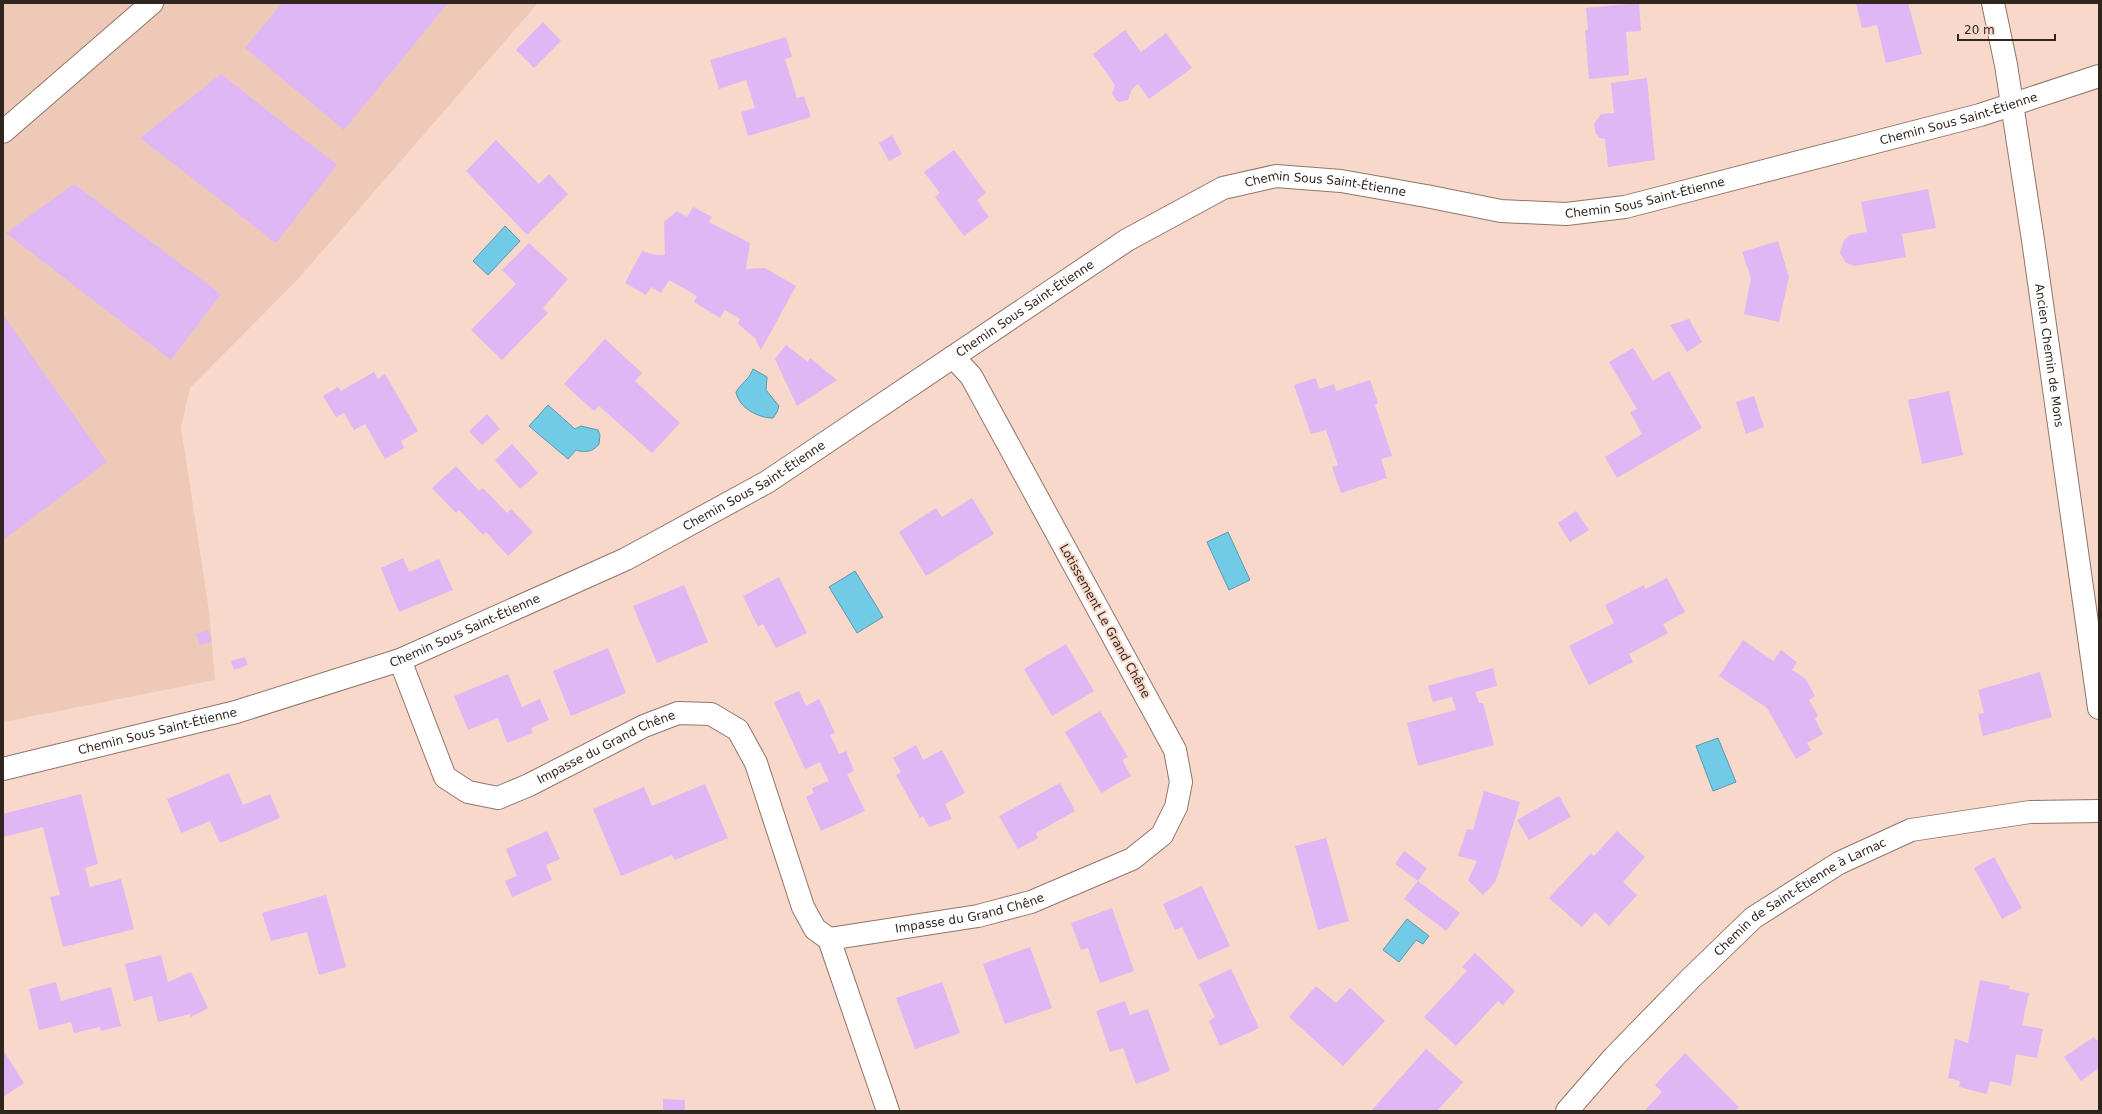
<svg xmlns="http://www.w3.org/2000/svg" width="2102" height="1114" font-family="'DejaVu Sans',sans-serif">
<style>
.built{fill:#efc9b7}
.water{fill:#72cbe6;stroke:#5e99aa}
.building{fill:#dfb7f4}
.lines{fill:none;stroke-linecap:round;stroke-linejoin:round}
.minor-casing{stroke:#917569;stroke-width:24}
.minor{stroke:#fff;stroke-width:22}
.labels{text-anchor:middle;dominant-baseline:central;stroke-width:4;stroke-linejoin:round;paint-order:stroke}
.street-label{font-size:12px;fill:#30251f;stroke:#f7d8ca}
</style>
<rect width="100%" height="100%" fill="#f7d8ca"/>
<polygon class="built" points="3,3 538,3 299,278 190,388 181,427 209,611 215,680 3,722"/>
<g class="water">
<polygon points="505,226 520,241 488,275 473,261"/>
<path d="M 753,369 L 767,377 L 766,390 L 779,406 L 777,412 L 773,418 C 758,418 739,408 736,392 C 742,382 748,381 753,369 Z"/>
<path d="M 548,405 L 575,429 L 581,426 L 598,430 L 600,435 L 599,444 C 593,452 585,453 576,450 L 568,459 L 529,426 Z"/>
<polygon points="1228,532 1250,580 1229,590 1207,542"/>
<polygon points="855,571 883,617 857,633 829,587"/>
<polygon points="1718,738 1736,782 1713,791 1696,746"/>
<polygon points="1407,919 1429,936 1423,944 1416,940 1399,962 1383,950"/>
</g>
<g class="building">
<polygon points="282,3 448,3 344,130 245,48"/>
<polygon points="1639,3 1641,31 1626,32 1629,75 1589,79 1585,30 1588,30 1586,8"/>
<polygon points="1861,3 1908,3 1922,54 1886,63 1877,25 1862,28 1856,4"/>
<polygon points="543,22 561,41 534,68 516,50"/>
<polygon points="1125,30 1141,52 1166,33 1192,68 1149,99 1138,84 1132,89 1128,100 1120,102 1117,101 1112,94 1115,85 1093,54"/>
<polygon points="786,37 792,57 785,59 797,98 804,96 811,117 748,136 741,112 755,108 746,80 719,89 710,60"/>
<polygon points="221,74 337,165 276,243 140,138"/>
<polygon points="1647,78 1655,160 1608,167 1605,139 1600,138 1596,134 1594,124 1601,114 1614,113 1611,83"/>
<polygon points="892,135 902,154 889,161 879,143"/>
<polygon points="496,140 539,184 549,174 568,194 527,235 466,171"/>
<polygon points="954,150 986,193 977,200 989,217 964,236 935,197 940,193 924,172"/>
<polygon points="74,184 221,294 171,360 6,233"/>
<polygon points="1928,189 1936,228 1902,234 1906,257 1855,266 1846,263 1840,253 1844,240 1850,235 1867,232 1861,202"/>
<polygon points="693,207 712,217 709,222 750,243 746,269 765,268 796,286 761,350 755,338 738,324 740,319 725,310 720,318 694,302 697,296 669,280 661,293 651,287 646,295 625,283 642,251 656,255 665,255 664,222 677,211 687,217"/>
<polygon points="1778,241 1789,277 1779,322 1744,314 1751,278 1742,252"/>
<polygon points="529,243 568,279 543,308 548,313 502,360 471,330 516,284 502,270"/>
<polygon points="3,315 107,462 3,540"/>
<polygon points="1689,319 1702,342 1687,352 1670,325"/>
<polygon points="605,339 642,373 635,381 680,423 652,453 599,406 594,411 564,384"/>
<polygon points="786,345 808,362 810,358 837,380 797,406 775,359"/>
<polygon points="1633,348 1653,381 1669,371 1702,428 1617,478 1605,457 1642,434 1630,412 1637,409 1609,362"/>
<polygon points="374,372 378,379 385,374 418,431 401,441 404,448 385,459 365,424 354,430 344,413 336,417 323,396 338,387 341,391"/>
<polygon points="1316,378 1319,389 1334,384 1336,391 1370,380 1378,403 1375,405 1392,456 1381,459 1387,478 1341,493 1332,467 1338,465 1326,430 1311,434 1294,385"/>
<polygon points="1949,391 1963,455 1922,464 1908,400"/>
<polygon points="1754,396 1764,427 1746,434 1736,402"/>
<polygon points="487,414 500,429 482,445 469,431"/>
<polygon points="512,444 538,473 520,489 495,460"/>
<polygon points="456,466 479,491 483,488 507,513 511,509 533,532 508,556 486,532 483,535 459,510 456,513 432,488"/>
<polygon points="972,498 994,534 926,576 899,532 936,508 942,517"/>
<polygon points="1576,511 1589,530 1570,542 1558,523"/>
<polygon points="403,558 409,572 439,559 453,590 399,612 381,568"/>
<polygon points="779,577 807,633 776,648 763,624 758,627 743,596"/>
<polygon points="1667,578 1685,612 1663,624 1668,633 1629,654 1633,662 1589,685 1569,646 1614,623 1605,605 1644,585 1645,589"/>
<polygon points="684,585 708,642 657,663 633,606"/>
<polygon points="208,630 212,642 200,645 196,634"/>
<polygon points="1743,640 1773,661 1781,650 1797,662 1792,670 1806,679 1815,696 1809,700 1818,716 1815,719 1823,734 1807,743 1811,750 1796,759 1767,708 1719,676"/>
<polygon points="1066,644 1094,691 1052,716 1024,669"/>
<polygon points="608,648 626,693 571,716 553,671"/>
<polygon points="245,657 248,665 234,670 231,661"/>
<polygon points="1493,668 1497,686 1475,692 1479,703 1483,703 1494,745 1418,766 1407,723 1456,710 1452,697 1433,702 1428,686"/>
<polygon points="2040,672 2052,717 1983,736 1978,714 1984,713 1978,690"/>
<polygon points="508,674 522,707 540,699 549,720 531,728 533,733 507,743 498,718 468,730 454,696"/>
<polygon points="799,691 806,706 819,699 835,733 830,735 839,754 846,751 854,771 847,774 865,811 821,831 806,797 814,793 812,788 829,781 820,762 805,769 774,702"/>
<polygon points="1100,711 1128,757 1122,760 1131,776 1101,793 1065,732"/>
<polygon points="916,745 923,760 942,750 965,793 945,804 952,819 929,827 923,816 920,818 896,775 901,772 893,758"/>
<polygon points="229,773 243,805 270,794 280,818 220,843 210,821 181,833 167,799"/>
<polygon points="1060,783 1075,811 1036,833 1038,838 1018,849 999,816"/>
<polygon points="705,784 728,838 675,860 672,855 621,876 593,809 644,787 652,806"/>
<polygon points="1484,791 1520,802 1496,881 1483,895 1468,880 1477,861 1458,856 1467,829 1473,830"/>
<polygon points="81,794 98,864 85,868 90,887 121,879 134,929 63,947 50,897 60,895 43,827 3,837 3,814"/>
<polygon points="1559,796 1571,817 1529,840 1517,820"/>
<polygon points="547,831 560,859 546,865 552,880 512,897 505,881 517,876 506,849"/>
<polygon points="1617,831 1645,857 1623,882 1637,895 1609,926 1595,912 1582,927 1549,898 1591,853 1594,856"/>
<polygon points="1326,838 1349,921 1318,930 1295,846"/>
<polygon points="1404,851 1427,868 1418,881 1395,864"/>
<polygon points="1994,857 2022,908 2002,919 1974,868"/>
<polygon points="1418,881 1460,913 1446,931 1404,899"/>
<polygon points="1202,886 1230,946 1198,960 1182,927 1175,930 1163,904"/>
<polygon points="326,895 346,967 319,975 307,932 271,941 262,913"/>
<polygon points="1112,908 1134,971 1100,983 1088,948 1081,950 1071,923"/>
<polygon points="1030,947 1052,1008 1005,1024 983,964"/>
<polygon points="1475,953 1515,991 1503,1005 1498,1001 1456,1046 1424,1017 1467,971 1462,967"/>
<polygon points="161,955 168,982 191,972 208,1008 191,1017 190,1014 158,1022 152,996 134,1001 125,964"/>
<polygon points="1231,969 1259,1028 1220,1046 1209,1021 1215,1017 1199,984"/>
<polygon points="1980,980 2010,986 2009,989 2029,993 2022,1025 2043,1029 2037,1058 2016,1054 2011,1086 1990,1081 1987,1094 1959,1087 1960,1081 1948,1078 1955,1039 1968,1043"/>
<polygon points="56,982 61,1001 111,987 121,1026 101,1031 100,1027 74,1033 71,1022 39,1030 29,989"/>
<polygon points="942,982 960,1033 915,1049 896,998"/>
<polygon points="1316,986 1336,1003 1350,988 1385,1021 1343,1066 1289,1017"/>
<polygon points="1125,1001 1130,1015 1148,1009 1170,1071 1136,1084 1123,1048 1110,1052 1096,1011"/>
<polygon points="2094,1037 2097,1040 2099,1039 2099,1068 2081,1081 2064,1057"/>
<polygon points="1426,1049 1463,1082 1437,1111 1371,1111"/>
<polygon points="3,1050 24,1083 3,1097"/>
<polygon points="1685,1053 1739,1107 1735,1111 1647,1111 1646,1109 1662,1092 1655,1085"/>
<polygon points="663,1099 685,1100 685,1111 663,1111"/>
</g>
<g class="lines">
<defs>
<g id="minor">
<path id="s1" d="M 1993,3 L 2006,65 L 2033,240 L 2099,708"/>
<polyline points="3,132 152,3"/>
<path id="s2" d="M 400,660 L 445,777 L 468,792 L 498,798 L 529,785 L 644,726 L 678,713 L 711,714 L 738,730 L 756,763 L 803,907 L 815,929 L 829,939 L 888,1111"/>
<path id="s3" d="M 3,769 L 236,712 L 400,660 L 626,559 L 767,482 L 1127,240 L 1223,188 L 1276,176 L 1341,181 L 1426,196 L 1501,211 L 1566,214 L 1625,207 L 1980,115 L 2099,76"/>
<path id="s4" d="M 829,939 L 978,916 L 1031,902 L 1132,859 L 1162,835 L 1176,807 L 1181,782 L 1175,750 L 971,376 L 953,357"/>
<path id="s5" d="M 1567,1111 L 1614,1057 L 1690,979 L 1753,918 L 1839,863 L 1911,830 L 2030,812 L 2099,811"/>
</g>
</defs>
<use href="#minor" class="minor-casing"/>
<use href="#minor" class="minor"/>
</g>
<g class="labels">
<g class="street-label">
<text stroke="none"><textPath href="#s3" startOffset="2115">Chemin Sous Saint-Étienne</textPath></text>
<text stroke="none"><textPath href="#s3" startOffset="1467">Chemin Sous Saint-Étienne</textPath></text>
<text stroke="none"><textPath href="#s3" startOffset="1791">Chemin Sous Saint-Étienne</textPath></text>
<text stroke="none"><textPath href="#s3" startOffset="1131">Chemin Sous Saint-Étienne</textPath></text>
<text stroke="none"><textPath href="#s1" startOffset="357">Ancien Chemin de Mons</textPath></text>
<text stroke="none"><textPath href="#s3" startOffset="807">Chemin Sous Saint-Étienne</textPath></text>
<text transform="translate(1105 621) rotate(61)">Lotissement Le Grand Chêne</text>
<text stroke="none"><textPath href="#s3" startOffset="483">Chemin Sous Saint-Étienne</textPath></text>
<text stroke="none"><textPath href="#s3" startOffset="159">Chemin Sous Saint-Étienne</textPath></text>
<text stroke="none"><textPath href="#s2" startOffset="303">Impasse du Grand Chêne</textPath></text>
<text stroke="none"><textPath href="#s5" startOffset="319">Chemin de Saint-Étienne à Larnac</textPath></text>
<text stroke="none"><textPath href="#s4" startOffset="143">Impasse du Grand Chêne</textPath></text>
</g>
</g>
<rect width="2102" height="1114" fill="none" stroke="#30251f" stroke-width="8"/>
<path d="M1958 34v6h97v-6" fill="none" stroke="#30251f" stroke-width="2"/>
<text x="1964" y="34" font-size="12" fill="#30251f" stroke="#f7d8ca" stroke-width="3" paint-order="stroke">20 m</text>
</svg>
